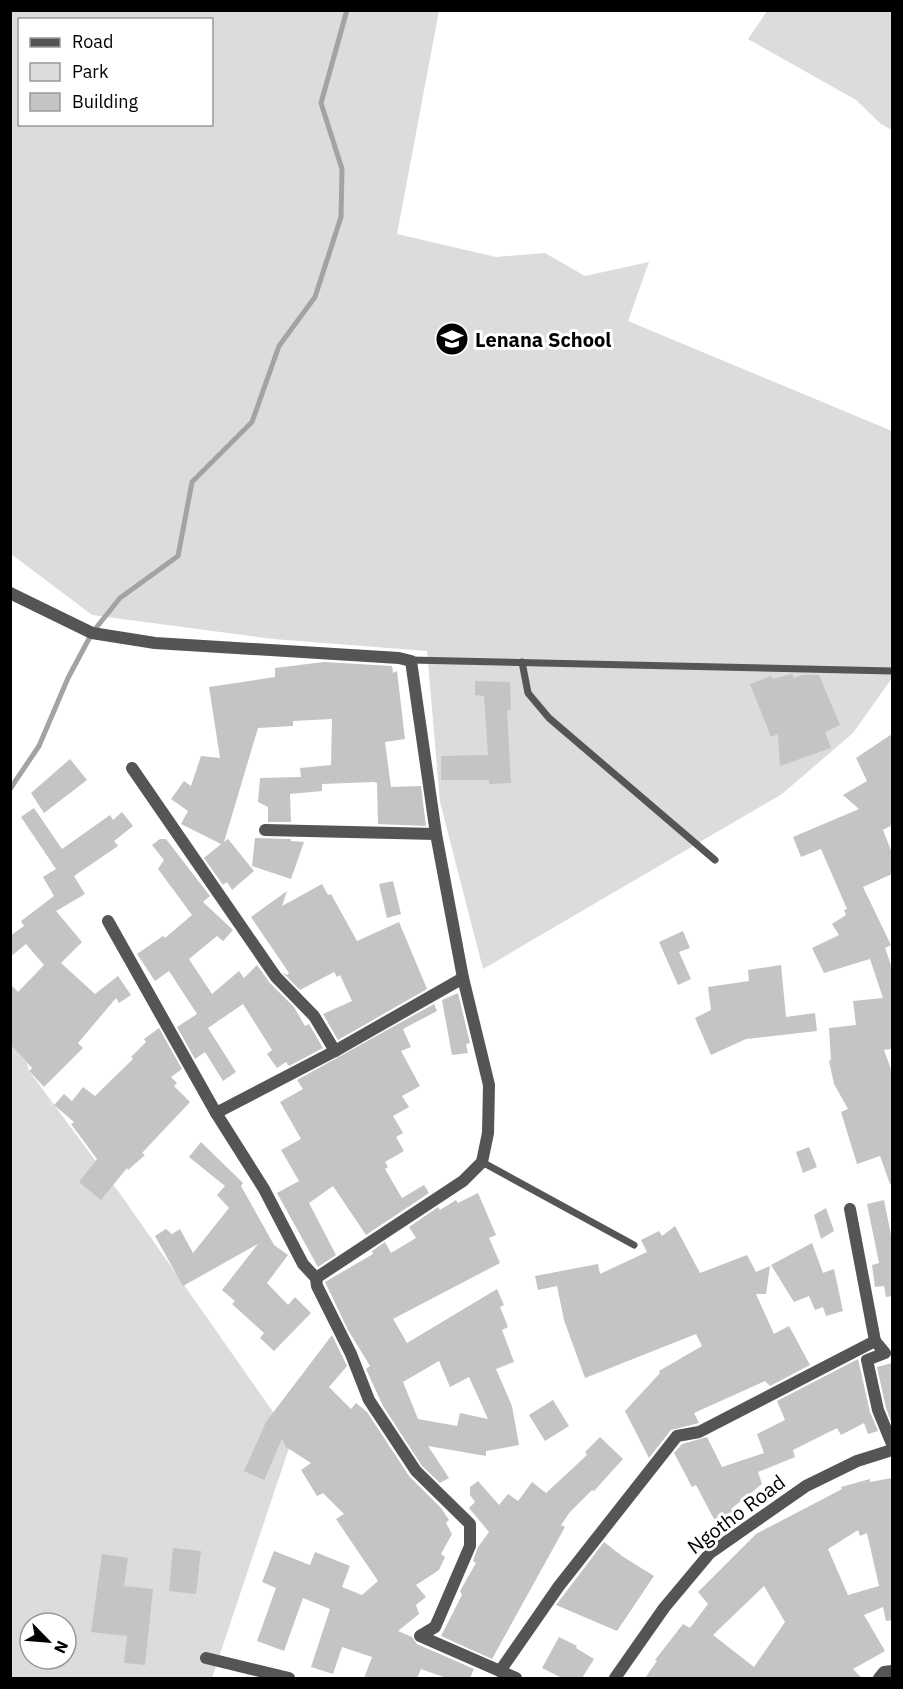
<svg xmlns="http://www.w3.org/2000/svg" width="903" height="1689" font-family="'IBM Plex Sans',sans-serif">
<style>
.green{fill:#dcdcdc;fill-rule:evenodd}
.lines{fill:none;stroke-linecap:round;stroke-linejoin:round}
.stream{stroke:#a3a3a3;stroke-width:5}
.building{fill:#c4c4c4;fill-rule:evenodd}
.service{stroke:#555;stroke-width:7}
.minor{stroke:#555;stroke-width:12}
.labels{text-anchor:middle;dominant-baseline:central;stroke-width:6;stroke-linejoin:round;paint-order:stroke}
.poi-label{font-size:20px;font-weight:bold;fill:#000;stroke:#fff;text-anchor:start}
.street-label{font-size:20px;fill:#000;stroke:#fff}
</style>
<rect width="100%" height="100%" fill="#fff"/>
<g class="green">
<path d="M 10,11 L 439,11 L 397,234 L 496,257 L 545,253 L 585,276 L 649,262 L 628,321 L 892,431 L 892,678 L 853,733 L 782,794 L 483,969 L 440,802 L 427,651 L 273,639 L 92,615 L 11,554 ZM 20,20 L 212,20 L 212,124 L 20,124 Z"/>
<polygon points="767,11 892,11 892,130 881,124 856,100 748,39"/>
<path d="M 10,1044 L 27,1063 L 29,1071 L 121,1195 L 292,1439 L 212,1678 L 11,1678 ZM 30,1623 L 66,1623 L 66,1659 L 30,1659 Z"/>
</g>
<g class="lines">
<polyline class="stream" points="10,789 39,746 68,678 92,633 120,598 178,556 192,482 252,422 279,346 315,297 341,217 342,169 321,103 347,10"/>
</g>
<g class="building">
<polygon points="324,662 392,666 393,673 397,671 405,739 385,742 391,787 421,786 426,826 378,824 377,783 374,782 322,784 322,791 290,794 291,822 268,822 268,807 258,802 260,778 301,777 300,768 331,765 332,719 293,721 293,726 258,728 224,842 228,839 254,871 232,890 227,882 223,885 204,858 221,844 181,824 188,811 171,799 184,781 191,786 201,756 220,758 209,687 275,677 275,668"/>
<polygon points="792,674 794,678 802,675 819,675 840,725 825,732 831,748 780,766 778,734 771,737 750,684 771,676 772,679"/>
<polygon points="475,681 510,682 511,709 507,711 511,783 489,784 489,780 441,780 441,756 488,755 484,696 475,695"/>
<polygon points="892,734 892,825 883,830 892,853 892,874 863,887 891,945 885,948 892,968 891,1049 884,1050 892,1072 892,1183 890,1184 880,1156 857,1164 841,1112 848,1109 834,1084 829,1061 831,1060 829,1028 856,1025 853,1001 883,998 870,959 824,973 812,948 839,935 832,924 846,915 844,910 847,909 821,849 801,857 793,837 859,809 843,795 867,781 856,758"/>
<polygon points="70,759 87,780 44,813 31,793"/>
<polygon points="34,808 62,849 110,815 113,820 122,812 133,826 114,841 118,846 74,876 85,894 56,911 82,942 61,963 95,994 118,976 131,995 119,1003 116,998 78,1043 83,1048 44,1087 29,1071 32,1068 10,1044 10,984 18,992 44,965 26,944 10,957 10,936 24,926 21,921 54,896 43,877 56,869 21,817"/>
<polygon points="255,838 291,839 291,841 304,842 291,879 252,866"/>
<polygon points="160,839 166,839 210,896 203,902 233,930 223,941 217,936 189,959 212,994 239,971 244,978 257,965 270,983 294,1007 305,1026 309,1024 323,1048 289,1066 286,1062 277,1068 267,1054 272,1050 243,1004 208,1028 236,1072 223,1081 205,1052 195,1059 177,1027 197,1014 169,971 155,981 137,954 163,936 165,938 192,915 158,869 164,860 152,845"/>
<polygon points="393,881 401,914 387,918 379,884"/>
<polygon points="322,884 328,895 331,894 357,941 399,922 427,989 338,1040 323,1014 352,1001 340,975 337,977 334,972 300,990 282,972 287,975 289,973 251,917 287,891 282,906"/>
<polygon points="683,931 690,948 679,952 691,979 678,985 659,942"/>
<polygon points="781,965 786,1017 815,1013 817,1031 746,1039 711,1055 695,1018 711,1010 708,987 749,981 748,970"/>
<polygon points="458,993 470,1043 466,1044 468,1053 452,1055 442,1000"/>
<polygon points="434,1004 437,1011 403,1029 411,1047 401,1051 420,1086 402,1096 409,1107 393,1116 403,1133 396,1137 404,1151 385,1162 388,1167 385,1169 402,1198 424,1185 429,1193 366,1235 333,1186 309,1203 336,1255 318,1267 277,1193 299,1181 281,1150 301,1139 280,1102 303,1089 297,1080"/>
<polygon points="159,1028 182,1069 171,1077 177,1083 174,1086 190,1102 142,1153 145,1155 128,1170 127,1168 101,1200 79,1182 97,1159 71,1124 74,1122 54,1105 64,1094 72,1101 83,1087 95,1096 133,1059 131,1057 146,1042 144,1039"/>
<polygon points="201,1142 243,1183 241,1186 274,1245 288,1255 267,1283 288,1305 295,1297 311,1313 274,1351 260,1338 264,1333 232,1304 235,1301 222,1290 258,1244 183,1286 155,1236 166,1229 172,1234 180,1229 193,1253 229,1208 217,1195 225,1186 189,1157"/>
<polygon points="809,1147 817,1167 803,1173 796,1152"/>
<path d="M 478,1193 L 496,1235 L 489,1238 L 500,1263 L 393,1319 L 407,1343 L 497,1289 L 504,1305 L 500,1307 L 508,1327 L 502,1330 L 514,1362 L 496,1369 L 512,1406 L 519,1445 L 486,1451 L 486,1456 L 428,1446 L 449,1478 L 440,1483 L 422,1466 L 383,1406 L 366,1369 L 370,1366 L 348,1330 L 325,1282 L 373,1254 L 372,1251 L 385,1242 L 391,1253 L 416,1238 L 409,1227 L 438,1207 L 440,1210 L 456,1200 L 458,1203 ZM 439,1361 L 450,1387 L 469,1377 L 488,1419 L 460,1413 L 457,1426 L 418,1419 L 403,1382 Z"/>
<polygon points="884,1200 892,1240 892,1296 886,1297 884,1286 875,1287 872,1265 879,1263 867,1204"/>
<polygon points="826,1208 834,1231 821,1239 814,1215"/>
<polygon points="675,1226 700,1273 747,1255 756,1272 770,1266 766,1294 756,1294 774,1334 789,1326 810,1365 770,1386 765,1381 694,1413 699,1423 671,1430 649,1458 625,1411 660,1373 659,1371 702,1346 696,1334 585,1378 564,1320 557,1286 538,1290 535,1276 598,1264 600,1274 647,1252 641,1240 659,1231 662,1236"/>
<polygon points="812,1243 823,1273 834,1269 843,1311 826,1316 823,1307 815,1310 809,1296 794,1302 771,1265"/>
<polygon points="332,1335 347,1366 329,1387 351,1409 356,1403 367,1412 409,1476 441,1508 449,1520 446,1523 452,1534 441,1554 445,1557 439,1570 416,1585 426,1597 416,1605 419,1614 398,1631 412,1637 417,1644 474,1669 470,1678 446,1678 421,1669 417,1678 364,1678 372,1657 342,1647 333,1674 311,1667 330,1609 303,1598 284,1651 257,1641 276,1588 262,1582 274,1551 310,1565 315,1552 350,1566 342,1587 362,1595 378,1581 336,1519 344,1514 323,1493 317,1496 301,1470 311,1463 286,1447 282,1439 264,1480 244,1471 266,1422"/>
<polygon points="858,1359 870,1412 878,1431 868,1434 864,1423 841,1435 837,1428 793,1450 795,1457 758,1472 762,1484 731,1509 733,1511 715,1521 696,1485 692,1487 674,1453 682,1444 707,1437 722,1467 764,1453 757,1434 785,1420 777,1401"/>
<polygon points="892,1363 892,1424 886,1408 877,1367"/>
<polygon points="553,1400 569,1426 545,1441 529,1415"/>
<polygon points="600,1437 623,1459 594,1491 592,1490 570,1512 561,1525 565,1527 492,1659 441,1636 462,1595 460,1591 476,1563 473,1561 478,1547 489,1532 469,1508 475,1502 470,1495 470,1487 478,1481 499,1505 508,1494 518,1501 532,1482 546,1493 587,1455 585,1452"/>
<path d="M 892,1478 L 892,1620 L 886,1621 L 883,1607 L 864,1615 L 885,1651 L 853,1669 L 862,1678 L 645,1678 L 657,1661 L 655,1660 L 683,1624 L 690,1628 L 708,1604 L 698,1592 L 756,1534 L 842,1489 L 841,1487 L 870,1479 L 870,1482 ZM 858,1530 L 860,1536 L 867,1533 L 879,1586 L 848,1595 L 828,1549 ZM 764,1586 L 785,1622 L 754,1667 L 713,1635 Z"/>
<polygon points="604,1542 622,1556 654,1576 617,1631 556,1605"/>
<polygon points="173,1548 201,1551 196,1594 169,1591"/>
<polygon points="102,1554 128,1558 124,1586 153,1589 145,1665 124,1663 127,1636 91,1632"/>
<polygon points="559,1637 577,1646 576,1648 594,1659 582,1678 562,1678 542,1668"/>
</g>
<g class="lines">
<g class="service">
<polyline points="410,660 892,671"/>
<polyline points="522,662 528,693 549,718 715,860"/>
<polyline points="482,1162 634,1245"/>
</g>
<g class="minor">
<polyline points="10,593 92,633 155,643 399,658 411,661 436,834 463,978 489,1085 488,1133 482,1162 463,1181 316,1278"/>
<polyline points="132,768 276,977 314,1016 335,1051"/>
<polyline points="265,830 436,834"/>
<polyline points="108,921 216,1113 264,1189 303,1264 316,1278 317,1286 351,1354 369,1400 416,1471 470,1524 470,1546 439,1618 435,1627 420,1636 516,1678"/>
<polyline points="216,1113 335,1051 463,978"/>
<polyline points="850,1209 875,1341"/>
<polyline points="206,1658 289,1678"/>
<polyline points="500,1671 559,1586 677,1436 699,1432 875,1341 885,1353 867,1360 878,1410 892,1444"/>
<polyline points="615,1678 664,1608 710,1553 806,1486 857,1461 892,1450"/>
<polyline points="879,1678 884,1672 892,1671"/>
</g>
</g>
<defs>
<symbol id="school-disc" viewBox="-11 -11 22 22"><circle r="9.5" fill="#000" stroke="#fff"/><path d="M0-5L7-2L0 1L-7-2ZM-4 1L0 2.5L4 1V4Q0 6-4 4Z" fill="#fff"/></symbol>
</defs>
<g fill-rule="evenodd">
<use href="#school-disc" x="433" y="320" width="38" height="38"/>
</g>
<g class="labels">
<g class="poi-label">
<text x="475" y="339">Lenana School</text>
</g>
<g class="street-label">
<text transform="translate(736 1514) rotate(-37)">Ngotho Road</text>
</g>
</g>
<rect width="903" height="1689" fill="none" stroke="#000000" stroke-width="24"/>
<rect x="18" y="18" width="195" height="108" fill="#ffffff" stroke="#999999" stroke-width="1.5"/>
<rect x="30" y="38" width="30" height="9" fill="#555555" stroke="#999999" stroke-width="1.5"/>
<text x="72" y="48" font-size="18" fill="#000000">Road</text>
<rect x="30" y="63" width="30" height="18" fill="#dcdcdc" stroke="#999999" stroke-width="1.5"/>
<text x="72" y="78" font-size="18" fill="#000000">Park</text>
<rect x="30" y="93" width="30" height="18" fill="#c4c4c4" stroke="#999999" stroke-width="1.5"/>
<text x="72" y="108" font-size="18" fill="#000000">Building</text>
<g transform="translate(48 1641) rotate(115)"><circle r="28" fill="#ffffff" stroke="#999999" stroke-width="1.5"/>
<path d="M0-4.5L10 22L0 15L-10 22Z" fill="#000000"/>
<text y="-9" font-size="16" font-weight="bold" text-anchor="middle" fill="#000000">N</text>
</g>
</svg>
